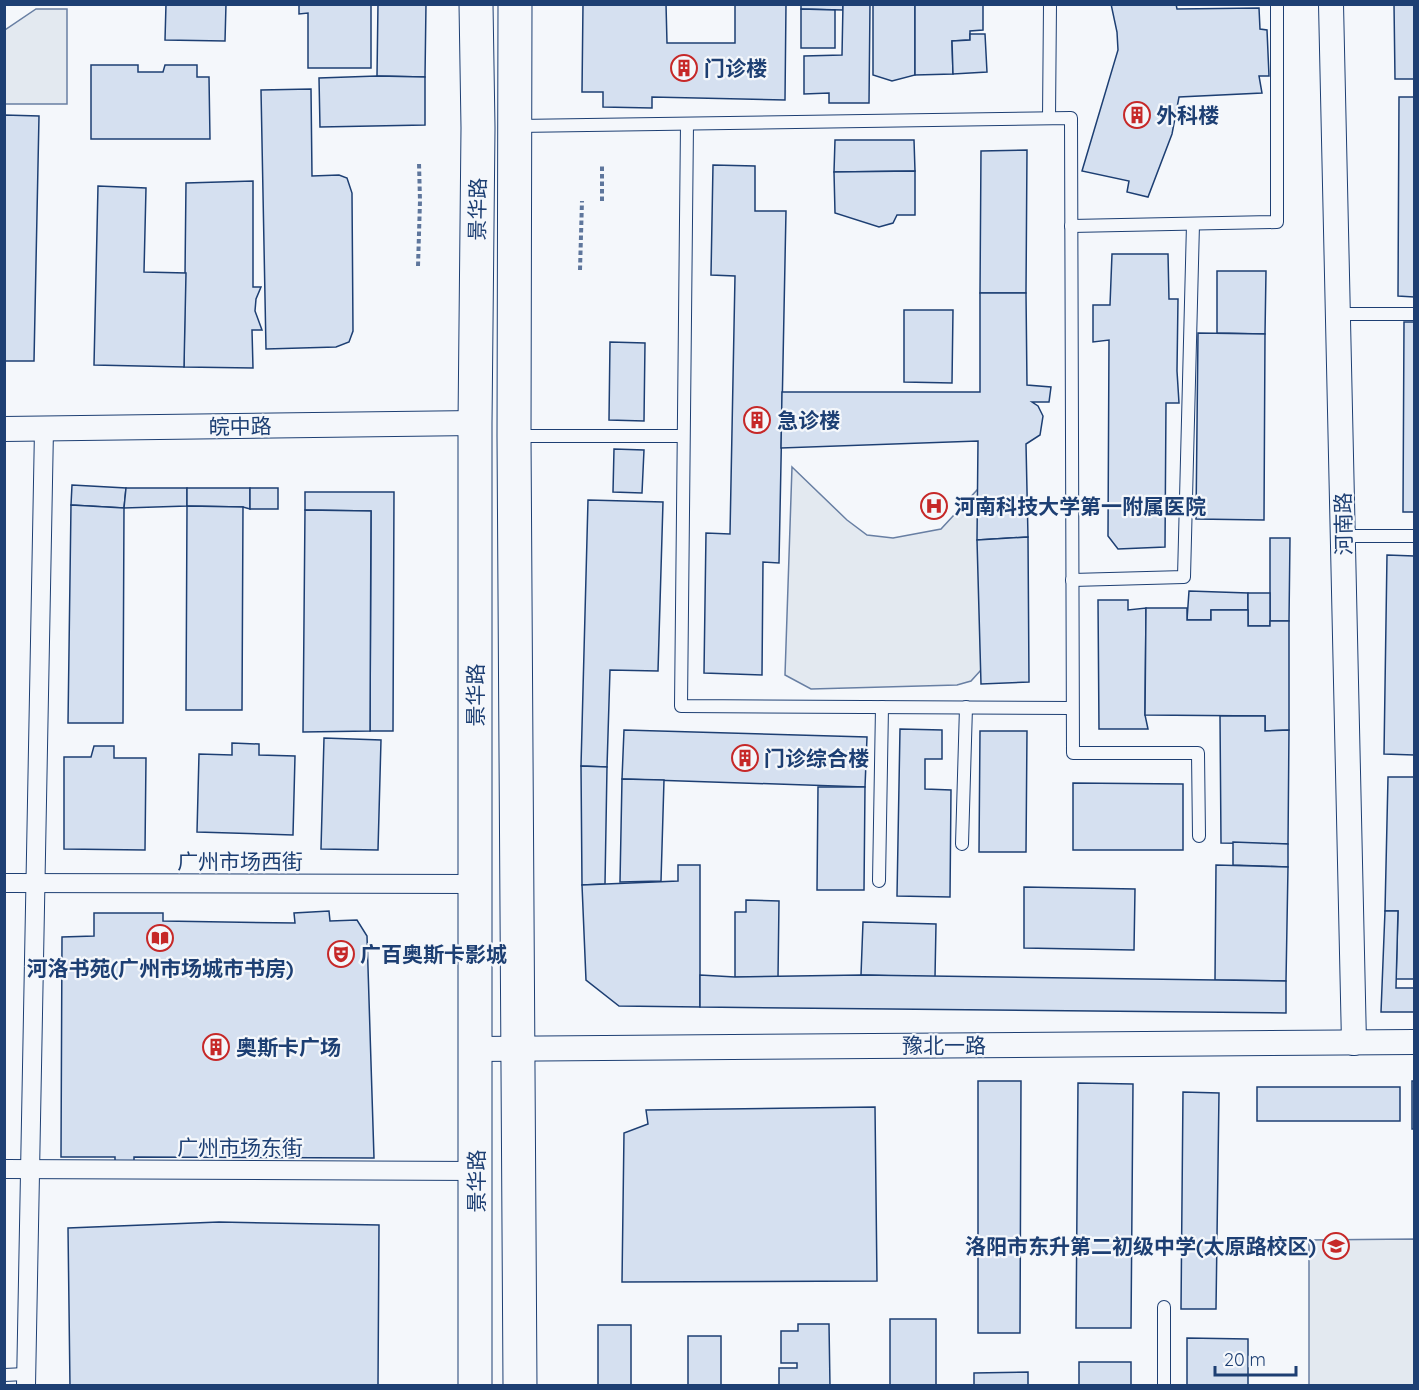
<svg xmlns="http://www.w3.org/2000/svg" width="1419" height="1390" font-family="Quicksand,'Noto Sans SC',sans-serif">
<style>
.green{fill:#e3e9f0;stroke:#687fa3;stroke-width:1.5}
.building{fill:#d5e0f0;stroke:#1d3f73;stroke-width:1.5}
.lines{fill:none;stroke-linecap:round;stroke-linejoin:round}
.service-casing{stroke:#1d3f73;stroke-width:14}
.pedestrian-casing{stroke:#1d3f73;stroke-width:20}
.minor-casing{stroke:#1d3f73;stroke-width:26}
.secondary-casing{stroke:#1d3f73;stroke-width:35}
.path{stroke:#5e769c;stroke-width:4;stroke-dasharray:4.5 3;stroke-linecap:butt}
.service{stroke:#f4f7fb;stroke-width:12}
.pedestrian{stroke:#f4f7fb;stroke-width:18}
.minor{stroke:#f4f7fb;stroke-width:24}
.secondary{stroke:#f4f7fb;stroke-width:33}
.labels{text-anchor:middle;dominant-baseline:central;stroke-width:4.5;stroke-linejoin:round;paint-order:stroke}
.poi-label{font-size:21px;font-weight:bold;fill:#1d3f73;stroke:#f4f7fb;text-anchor:start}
.street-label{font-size:21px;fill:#1d3f73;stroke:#f4f7fb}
</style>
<rect width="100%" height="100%" fill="#f4f7fb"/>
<g class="green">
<polygon points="36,9 67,9 67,104 5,104 5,30"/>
<polygon points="792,467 847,520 867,535 893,538 941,529 978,489 981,670 971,681 957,685 811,689 785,675"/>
<polygon points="1414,1239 1414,1385 1309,1385 1309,1240"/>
</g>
<g class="building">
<polygon points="166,4 226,4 225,41 165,40"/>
<polygon points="299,4 371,5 371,68 308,68 308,13 299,14"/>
<polygon points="378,4 426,4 425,77 377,76"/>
<polygon points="583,4 666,4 667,43 735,43 735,4 786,4 785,100 652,97 652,108 603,107 603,92 582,92"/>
<polygon points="801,4 843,4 843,10 801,9"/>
<polygon points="843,4 870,4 869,103 829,103 829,93 804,94 804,56 842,55"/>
<polygon points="873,4 915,4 915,75 892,81 873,75"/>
<polygon points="915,4 983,4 983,30 970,31 970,40 952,41 953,74 915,75"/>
<polygon points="1111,4 1176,4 1177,9 1259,8 1260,29 1267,30 1269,76 1259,76 1262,93 1179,97 1172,134 1148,197 1127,192 1129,181 1082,171 1118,50 1117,32"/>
<polygon points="1394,4 1414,4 1414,79 1395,79"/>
<polygon points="801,9 835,10 835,48 801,48"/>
<polygon points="970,34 985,34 987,72 953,74 952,41 970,40"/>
<polygon points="91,65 138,65 138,72 163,72 165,65 197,65 197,77 209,77 210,139 91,139"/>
<polygon points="377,76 425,77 425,125 320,127 319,78"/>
<polygon points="311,89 312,176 339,175 347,178 352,193 353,331 349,342 336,347 266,349 261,90"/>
<polygon points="1399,97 1414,97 1414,297 1398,296"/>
<polygon points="4,115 39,116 34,361 4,361"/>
<polygon points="835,140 914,140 915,171 834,172"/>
<polygon points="1027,150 1026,293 980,293 981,151"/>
<polygon points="713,165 755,166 755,211 786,211 779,563 763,562 762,675 704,673 706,533 730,534 735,276 711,275"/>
<polygon points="915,171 915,215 897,215 893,223 879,227 835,213 834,172"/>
<polygon points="253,181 253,287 261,287 256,299 255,311 262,330 252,330 253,368 184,367 186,183"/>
<polygon points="98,186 146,188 144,272 186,273 184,367 94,365"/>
<polygon points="1112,254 1168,254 1169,299 1178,299 1177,371 1179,403 1166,403 1165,547 1118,549 1108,536 1109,340 1093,342 1093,305 1110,305"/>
<polygon points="1217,271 1266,271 1265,334 1217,333"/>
<polygon points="980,293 1026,293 1027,385 1051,387 1049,402 1032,402 1038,406 1043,416 1040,435 1026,444 1028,537 977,540 978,441 781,448 782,392 980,392"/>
<polygon points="904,310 953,310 952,383 904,382"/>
<polygon points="1404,322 1414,322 1414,512 1403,512"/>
<polygon points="1198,333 1265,334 1264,520 1196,519"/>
<polygon points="610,342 645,343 644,421 609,420"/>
<polygon points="614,449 644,450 642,493 613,492"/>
<polygon points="72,485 126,488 124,508 71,505"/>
<polygon points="126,488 187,488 187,506 124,508"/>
<polygon points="187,488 250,488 250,509 243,507 187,506"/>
<rect x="250" y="488" width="28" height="21"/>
<polygon points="305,492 394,492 393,731 370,731 371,511 305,510"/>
<polygon points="588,500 663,502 658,671 610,670 607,767 581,766"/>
<polygon points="71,505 124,508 123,723 68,723"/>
<polygon points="187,506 243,507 242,710 186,710"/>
<polygon points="305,510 371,511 370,731 303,732"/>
<polygon points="1028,537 1029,682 981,684 977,540"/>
<polygon points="1270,538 1290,538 1289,621 1270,621"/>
<polygon points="1387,555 1414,556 1414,755 1384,754"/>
<polygon points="1189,591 1248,593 1248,610 1211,610 1211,620 1187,620"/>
<rect x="1248" y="593" width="22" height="33"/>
<polygon points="1098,600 1128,600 1128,610 1146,608 1145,715 1148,729 1099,729"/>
<polygon points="1146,608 1187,608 1187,620 1211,620 1211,610 1248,610 1248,626 1270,626 1270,621 1289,621 1289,730 1265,731 1265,716 1145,715"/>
<polygon points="1220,716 1265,716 1265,731 1289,730 1288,844 1221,843"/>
<polygon points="900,729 942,730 942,759 925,759 925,789 951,790 950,897 897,896"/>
<polygon points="624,730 867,737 865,787 622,779"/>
<polygon points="980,731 1027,731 1026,852 979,852"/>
<polygon points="324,738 381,740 378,850 321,849"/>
<polygon points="232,743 259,744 259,755 295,756 293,835 197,832 199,754 232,755"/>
<polygon points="94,746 114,746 114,758 146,758 145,850 64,849 64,757 91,757"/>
<polygon points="581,766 607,767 605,884 582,885"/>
<polygon points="1388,777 1414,777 1414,979 1396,979 1398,911 1385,911"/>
<polygon points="622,779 664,780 661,881 620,882"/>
<polygon points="1073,783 1183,784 1183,850 1073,850"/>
<polygon points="818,787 865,787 864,890 817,890"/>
<polygon points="1233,842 1288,844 1288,867 1233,865"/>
<polygon points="678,865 700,865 700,1007 619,1006 586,980 582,885 678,881"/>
<polygon points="1216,865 1288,867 1286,981 1215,980"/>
<polygon points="1024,887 1135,889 1134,950 1024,948"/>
<polygon points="746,900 779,901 778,978 735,977 735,912 746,912"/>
<polygon points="329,911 330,921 357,920 367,936 374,1158 134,1157 134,1167 115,1167 115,1157 61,1157 62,937 94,936 94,913 163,913 163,921 295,923 294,913"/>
<polygon points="1385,911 1398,911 1396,988 1414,988 1414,1012 1381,1012"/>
<polygon points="863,922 936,924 935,977 861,975"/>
<polygon points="700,975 735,977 861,975 1286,981 1286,1013 700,1007"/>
<polygon points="978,1081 1021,1081 1020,1333 978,1333"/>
<rect x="1412" y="1081" width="2" height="48"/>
<polygon points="1078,1083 1133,1084 1131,1328 1076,1328"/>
<rect x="1257" y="1087" width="143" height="34"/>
<polygon points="1183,1092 1219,1093 1216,1309 1181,1309"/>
<polygon points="875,1107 877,1281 622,1282 624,1133 648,1124 646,1110"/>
<polygon points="219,1222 379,1225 378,1386 70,1386 68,1228"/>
<rect x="890" y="1319" width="46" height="67"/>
<polygon points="798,1324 829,1324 830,1386 779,1386 779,1368 797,1368 797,1363 781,1363 781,1331 798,1331"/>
<rect x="598" y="1325" width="33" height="61"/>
<rect x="688" y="1336" width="33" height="50"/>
<polygon points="1187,1338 1248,1339 1248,1386 1187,1386"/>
<rect x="1079" y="1362" width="52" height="24"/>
<polygon points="1028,1372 1028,1386 974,1386 974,1373"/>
</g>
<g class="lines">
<defs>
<g id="service">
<polyline points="1049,118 1050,4"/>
<polyline points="687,124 681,706 1072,708"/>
<polyline points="517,126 1071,118 1073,753 1198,753 1199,836"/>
<polyline points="1071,226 1277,222 1277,4"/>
<polyline points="1338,314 1414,314"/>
<polyline points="515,436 682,436"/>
<polyline points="1343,536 1414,536"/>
<polyline points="1072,580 1184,577 1193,224"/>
<polyline points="962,844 966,707"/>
<polyline points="879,881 882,707"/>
<polyline points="1164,1307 1164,1386"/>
<polyline points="4,1375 26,1374"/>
</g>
<g id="pedestrian">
<polyline points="4,883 474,884"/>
<polyline points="4,1169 476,1171"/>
<polyline points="26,1386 44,429"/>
</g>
<g id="minor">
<polyline points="1331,4 1354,1043"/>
<polyline points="4,429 475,423"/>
<polyline points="474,1049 1414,1042"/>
</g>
<g id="secondary">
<polyline points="515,4 514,436 520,1386"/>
<polyline points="475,1386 475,423 478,128 476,4"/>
</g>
</defs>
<use href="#service" class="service-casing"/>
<use href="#pedestrian" class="pedestrian-casing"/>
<use href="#minor" class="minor-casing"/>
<use href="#secondary" class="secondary-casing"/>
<g class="path">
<polyline points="602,201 602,166"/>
<polyline points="418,266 420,201 419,163"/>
<polyline points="580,270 582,201"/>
</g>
<use href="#service" class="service"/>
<use href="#pedestrian" class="pedestrian"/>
<use href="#minor" class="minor"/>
<use href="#secondary" class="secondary"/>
</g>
<defs>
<symbol id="building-ring" viewBox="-11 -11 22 22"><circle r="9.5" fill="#f4f7fb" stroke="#c62828" stroke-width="1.5"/><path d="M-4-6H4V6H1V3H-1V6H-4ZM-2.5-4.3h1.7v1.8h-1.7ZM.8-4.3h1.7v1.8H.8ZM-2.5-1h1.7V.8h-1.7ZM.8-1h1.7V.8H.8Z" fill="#c62828"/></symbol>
<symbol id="hospital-ring" viewBox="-11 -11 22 22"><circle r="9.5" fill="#f4f7fb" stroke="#c62828" stroke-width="1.5"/><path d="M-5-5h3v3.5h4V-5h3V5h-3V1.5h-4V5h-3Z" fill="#c62828"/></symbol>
<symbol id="library-ring" viewBox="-11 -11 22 22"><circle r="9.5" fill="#f4f7fb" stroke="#c62828" stroke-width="1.5"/><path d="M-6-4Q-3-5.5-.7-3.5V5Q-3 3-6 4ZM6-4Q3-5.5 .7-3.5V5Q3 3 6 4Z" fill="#c62828"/></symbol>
<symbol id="theatre-ring" viewBox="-11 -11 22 22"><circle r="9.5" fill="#f4f7fb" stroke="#c62828" stroke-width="1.5"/><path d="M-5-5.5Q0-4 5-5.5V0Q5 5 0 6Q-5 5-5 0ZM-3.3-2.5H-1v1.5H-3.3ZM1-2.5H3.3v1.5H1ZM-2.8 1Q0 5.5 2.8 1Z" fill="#c62828"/></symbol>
<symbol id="school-ring" viewBox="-11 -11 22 22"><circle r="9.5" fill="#f4f7fb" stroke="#c62828" stroke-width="1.5"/><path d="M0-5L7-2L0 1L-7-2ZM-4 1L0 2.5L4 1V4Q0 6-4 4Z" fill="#c62828"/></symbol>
</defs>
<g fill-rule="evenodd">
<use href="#building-ring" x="669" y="53" width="30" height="30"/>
<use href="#building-ring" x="1122" y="100" width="30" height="30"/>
<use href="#building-ring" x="742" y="405" width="30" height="30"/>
<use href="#hospital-ring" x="919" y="491" width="30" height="30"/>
<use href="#building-ring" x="730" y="743" width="30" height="30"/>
<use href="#library-ring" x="145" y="923" width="30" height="30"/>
<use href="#theatre-ring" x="326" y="939" width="30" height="30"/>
<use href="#building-ring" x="201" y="1032" width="30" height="30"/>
<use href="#school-ring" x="1321" y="1231" width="30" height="30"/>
</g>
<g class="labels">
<g class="poi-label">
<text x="704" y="68">门诊楼</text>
<text x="1156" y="115">外科楼</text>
<text x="777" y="420">急诊楼</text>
<text x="954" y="506">河南科技大学第一附属医院</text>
<text x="764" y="758">门诊综合楼</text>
<text x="360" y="954">广百奥斯卡影城</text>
<text x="160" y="968" text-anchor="middle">河洛书苑(广州市场城市书房)</text>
<text x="236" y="1047">奥斯卡广场</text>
<text x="1316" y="1246" text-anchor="end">洛阳市东升第二初级中学(太原路校区)</text>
</g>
<g class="street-label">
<text transform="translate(477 209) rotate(-89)">景华路</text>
<text transform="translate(240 426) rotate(-1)">皖中路</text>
<text transform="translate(1343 524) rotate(-91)">河南路</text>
<text transform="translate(475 695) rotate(-90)">景华路</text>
<text x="240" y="861">广州市场西街</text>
<text x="944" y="1045">豫北一路</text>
<text x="240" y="1147">广州市场东街</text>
<text transform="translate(476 1181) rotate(-90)">景华路</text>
</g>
</g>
<rect width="1419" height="1390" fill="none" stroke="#1d3f73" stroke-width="12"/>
<path d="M1215 1366v9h81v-9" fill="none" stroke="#1d3f73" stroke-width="3"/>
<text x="1224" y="1366" font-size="18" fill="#1d3f73" stroke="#f4f7fb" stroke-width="4.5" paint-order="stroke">20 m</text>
</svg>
